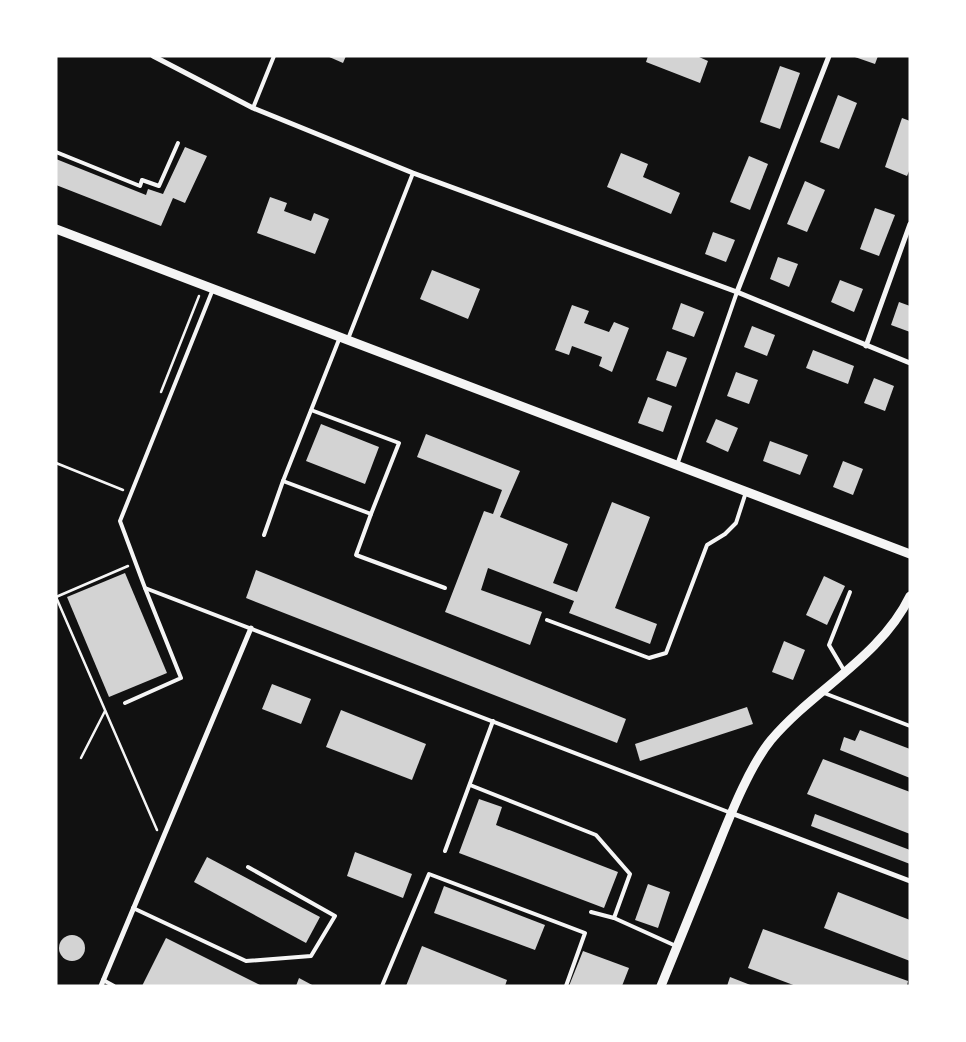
<svg xmlns="http://www.w3.org/2000/svg" width="966" height="1042" font-family="Spectral,serif">
<style>
.building{fill:#d3d3d3}
.lines{fill:none;stroke-linecap:round;stroke-linejoin:round}
.path{stroke:#f5f5f5;stroke-width:2.5}
.service{stroke:#f5f5f5;stroke-width:4}
.minor{stroke:#f5f5f5;stroke-width:5}
.tertiary{stroke:#f5f5f5;stroke-width:9}
</style>
<rect width="100%" height="100%" fill="#111"/>
<g class="building">
<polygon points="327,56 346,56 343,63"/>
<polygon points="648,56 697,56 708,61 700,83 646,62"/>
<polygon points="852,56 878,56 875,64"/>
<polygon points="780,66 800,73 780,129 760,122"/>
<polygon points="838,95 857,103 839,149 820,142"/>
<polygon points="902,118 910,121 910,169 907,176 885,167"/>
<polygon points="185,147 207,156 185,203 173,198 161,226 56,185 56,159 146,195 148,189 163,194"/>
<polygon points="621,153 648,164 643,177 680,193 671,214 607,187"/>
<polygon points="749,156 768,164 750,210 730,202"/>
<polygon points="805,181 825,190 807,232 787,224"/>
<polygon points="270,197 287,203 284,211 311,221 314,213 329,219 315,254 257,233"/>
<polygon points="875,208 895,215 879,256 860,249"/>
<polygon points="713,232 735,240 726,262 705,254"/>
<polygon points="778,257 798,264 789,287 770,279"/>
<polygon points="432,270 480,289 468,319 420,299"/>
<polygon points="840,280 863,289 854,312 831,302"/>
<polygon points="899,302 910,306 910,332 891,325"/>
<polygon points="681,303 704,312 694,337 672,329"/>
<polygon points="572,305 589,311 584,323 609,332 614,322 629,328 612,372 599,366 602,357 572,346 569,355 555,350"/>
<polygon points="752,326 775,335 767,356 744,347"/>
<polygon points="813,350 854,366 848,384 806,368"/>
<polygon points="667,351 687,358 676,387 656,380"/>
<polygon points="736,372 758,380 749,404 727,396"/>
<polygon points="874,378 894,386 885,411 864,403"/>
<polygon points="648,397 672,406 663,432 638,423"/>
<polygon points="716,419 738,428 728,452 706,442"/>
<polygon points="321,424 379,447 365,484 306,461"/>
<polygon points="426,434 520,471 500,517 568,544 553,583 577,592 612,502 650,517 615,608 657,624 650,644 569,613 574,601 488,568 481,590 542,612 530,645 445,612 484,511 493,514 502,490 417,457"/>
<polygon points="770,441 808,455 800,475 763,461"/>
<polygon points="843,461 863,469 853,495 833,487"/>
<polygon points="256,570 626,719 617,743 246,598"/>
<polygon points="125,573 167,673 109,697 67,597"/>
<polygon points="824,576 845,586 827,625 806,615"/>
<polygon points="784,641 805,650 793,680 772,672"/>
<polygon points="272,684 311,699 301,724 262,709"/>
<polygon points="747,707 753,724 640,761 635,744"/>
<polygon points="341,710 426,744 412,780 326,747"/>
<polygon points="860,730 910,749 910,778 840,750 844,737 855,741"/>
<polygon points="823,759 910,792 910,834 807,794"/>
<polygon points="479,799 502,807 496,825 618,872 604,908 459,853"/>
<polygon points="815,814 910,850 910,864 811,826"/>
<polygon points="355,852 412,874 403,898 347,876"/>
<polygon points="207,857 320,917 306,943 194,882"/>
<polygon points="648,884 670,892 658,928 635,920"/>
<polygon points="444,886 545,925 535,950 434,913"/>
<polygon points="838,892 910,920 910,961 824,928"/>
<polygon points="763,929 908,981 907,986 796,986 748,968"/>
<circle cx="72" cy="948" r="13"/>
<polygon points="166,938 262,986 142,986"/>
<polygon points="422,946 507,980 505,986 406,986"/>
<polygon points="583,951 629,968 622,986 569,986"/>
<polygon points="730,977 753,986 727,986"/>
<polygon points="299,978 314,986 296,986"/>
</g>
<g class="lines">
<g class="path">
<polyline points="161,392 199,296"/>
<polyline points="56,463 123,490"/>
<polyline points="56,597 128,566"/>
<polyline points="56,597 157,830"/>
<polyline points="81,758 105,711"/>
</g>
<g class="service">
<polyline points="253,108 274,56"/>
<polyline points="56,152 140,186 142,180 159,186 178,143"/>
<polyline points="348,339 413,173"/>
<polyline points="311,410 399,443 371,514 283,481 340,337"/>
<polyline points="677,465 737,292"/>
<polyline points="371,514 356,555 445,588"/>
<polyline points="264,535 283,481"/>
<polyline points="145,588 731,813"/>
<polyline points="547,620 649,658 666,653 707,545 725,534 736,523 746,492"/>
<polyline points="845,672 829,645 850,592"/>
<polyline points="824,693 910,726"/>
<polyline points="125,703 181,678 145,588 120,521 213,289"/>
<polyline points="470,785 596,835 630,874 614,918 591,912"/>
<polyline points="445,851 493,721"/>
<polyline points="133,908 246,961 311,956 335,916 248,867"/>
<polyline points="614,918 676,946"/>
<polyline points="103,980 114,986"/>
<polyline points="382,986 429,874 585,933 566,986"/>
</g>
<g class="minor">
<polyline points="153,56 253,108 413,173 737,292 910,363"/>
<polyline points="737,292 829,56"/>
<polyline points="866,346 910,224"/>
<polyline points="731,813 910,881"/>
<polyline points="101,986 251,628"/>
</g>
<g class="tertiary">
<polyline points="56,229 910,554"/>
<path d="M 661,986 C 680,940 698,894 717,848 C 730,816 749,767 771,740 C 814,689 880,658 910,596"/>
</g>
</g>
<rect width="966" height="1042" fill="none" stroke="#ffffff" stroke-width="115"/>
</svg>
